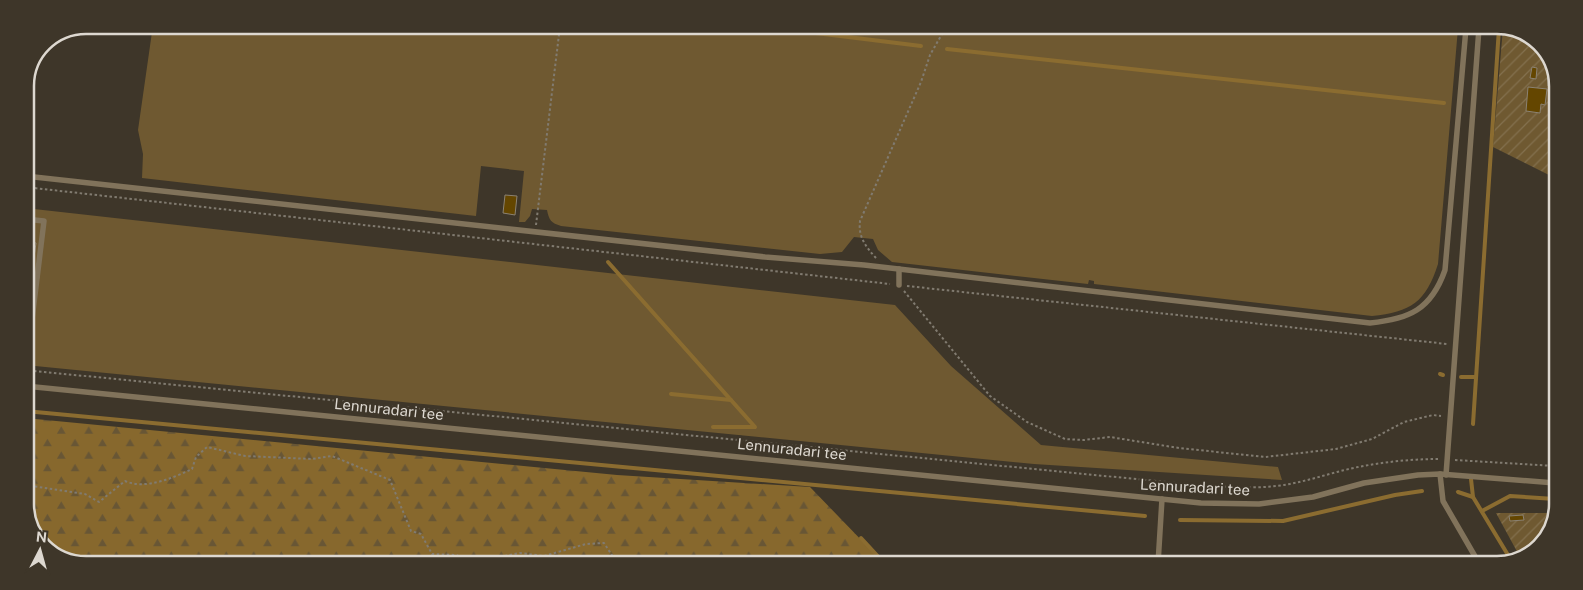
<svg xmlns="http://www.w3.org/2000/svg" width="1583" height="590" font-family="'Public Sans',sans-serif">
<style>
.grass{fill:#6f5931}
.forest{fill:url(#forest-firs)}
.garden{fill:url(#garden-furrows)}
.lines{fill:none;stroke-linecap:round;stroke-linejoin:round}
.stream{stroke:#8b6c30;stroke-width:4}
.building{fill:#644600;stroke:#8b8273}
.path{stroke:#817b70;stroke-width:2;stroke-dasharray:2.5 2.5;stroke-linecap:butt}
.service{stroke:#81735b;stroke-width:5.5}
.labels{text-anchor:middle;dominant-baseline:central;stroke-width:5;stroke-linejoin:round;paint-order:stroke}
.street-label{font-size:15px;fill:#ddd8d0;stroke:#3e3629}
.rim{fill:none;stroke:#ddd8d0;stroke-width:2.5}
</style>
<defs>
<pattern id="forest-firs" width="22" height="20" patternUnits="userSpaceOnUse" patternTransform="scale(1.25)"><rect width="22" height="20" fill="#87682d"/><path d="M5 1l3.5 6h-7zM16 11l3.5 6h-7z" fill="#685635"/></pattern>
<pattern id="garden-furrows" width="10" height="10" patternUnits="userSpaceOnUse" patternTransform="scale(1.25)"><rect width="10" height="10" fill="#6f5931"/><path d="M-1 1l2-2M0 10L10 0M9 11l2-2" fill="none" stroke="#83704e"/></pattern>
</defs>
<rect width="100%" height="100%" fill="#3e3629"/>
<g class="grass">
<path d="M 153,25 L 1458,28 L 1438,264 C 1426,302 1411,312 1372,316 L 1094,284 L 1094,281 L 1089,280 L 1088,284 L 892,262 L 878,250 L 873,239 L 854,237 L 842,252 L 820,254 L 561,226 C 551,223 549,220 547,210 L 532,209 L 530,216 L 525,222 L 519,222 L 524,171 L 481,166 L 476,216 L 142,178 L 143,154 L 138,130 Z"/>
<polygon points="25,208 895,305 951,366 1041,445 1278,467 1282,480 1034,464 25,365"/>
</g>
<polygon class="forest" points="25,418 617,475 810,487 868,547 889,564 66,562 38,541 25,508"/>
<g class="garden">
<polygon points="1503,28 1517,28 1545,49 1558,82 1557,179 1493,147"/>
<polygon points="1496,513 1555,513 1555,524 1534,553 1520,557"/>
</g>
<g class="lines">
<g class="stream">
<polyline points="389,26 421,29 440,26"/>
<polyline points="767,27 921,46"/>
<polyline points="947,49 1444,103"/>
<polyline points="608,262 755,427 713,427"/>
<polyline points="1440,374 1443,375"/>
<polyline points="1461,377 1476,377"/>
<polyline points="671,394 731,400"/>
<polyline points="25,411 1145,516"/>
<polyline points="1473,424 1499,28"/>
<polyline points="1471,479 1473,497 1511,560"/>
<polyline points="1458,492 1473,497"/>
<polyline points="1482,511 1510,496 1555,499"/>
<polyline points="1180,520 1283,521 1395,495 1422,491"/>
<polyline points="861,538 885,564"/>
</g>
</g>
<g class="building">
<polygon points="1532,67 1537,68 1536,79 1530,78"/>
<polygon points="1552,67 1557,79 1557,85 1548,86 1547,68"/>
<polygon points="1528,87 1547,89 1545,105 1541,104 1540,113 1526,111"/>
<polygon points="505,195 517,196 515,215 503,213"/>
<polygon points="25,241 36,243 34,257 25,256"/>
<polygon points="25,298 29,298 27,312 25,312"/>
<polygon points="1523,515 1524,520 1510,521 1509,516"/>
</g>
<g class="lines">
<g class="path">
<polyline points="25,187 890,284"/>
<polyline points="536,225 560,26"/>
<path d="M 876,258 C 866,247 858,237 860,221 L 921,82 L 930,55 L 946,27"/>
<polyline points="907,286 1447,344"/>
<polyline points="904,291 990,396 1027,422 1065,439 1084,440 1110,437 1179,448 1265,457 1336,449 1372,439 1404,422 1433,415 1441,416"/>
<path d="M 34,371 L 1207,486 C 1233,487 1258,489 1284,485 C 1309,481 1333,472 1358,467 C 1384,462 1411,459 1438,459"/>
<polyline points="1455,460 1555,466"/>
<path d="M 25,485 L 85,494 L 99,502 L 125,481 C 145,490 173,478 192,469 L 196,457 L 207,447 L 245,456 L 312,459 L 332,456 L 390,480 L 411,531 L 421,534 L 432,554 L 456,555 L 472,562 L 520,553 L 544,556 L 586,544 L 604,543 L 617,563"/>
</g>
<g class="service">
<path d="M 25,176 L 765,257 L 864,265 L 1370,323 C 1409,319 1431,310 1445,270 L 1466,28"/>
<polyline points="25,219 44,221 25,377"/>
<polyline points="899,269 899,285"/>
<polyline points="25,276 37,277"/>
<polyline points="25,386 1201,503 1259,504 1313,497 1364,483 1418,475 1440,474 1555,483"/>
<polyline points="1440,474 1443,501 1480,565"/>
<polyline points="1446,475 1479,28"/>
<polyline points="1158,564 1162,499"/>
</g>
</g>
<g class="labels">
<g class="street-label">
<text transform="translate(389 409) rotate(6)">Lennuradari tee</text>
<text transform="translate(792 449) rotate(6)">Lennuradari tee</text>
<text transform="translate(1195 487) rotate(3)">Lennuradari tee</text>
</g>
</g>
<path d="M0 0H1583V590H0ZM86 34H1497A52 52 0 0 1 1549 86V504A52 52 0 0 1 1497 556H86A52 52 0 0 1 34 504V86A52 52 0 0 1 86 34Z" fill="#3e3629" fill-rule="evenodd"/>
<path class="rim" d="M86 34H1497A52 52 0 0 1 1549 86V504A52 52 0 0 1 1497 556H86A52 52 0 0 1 34 504V86A52 52 0 0 1 86 34Z"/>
<g transform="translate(40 550) rotate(6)" stroke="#3e3629" stroke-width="4" paint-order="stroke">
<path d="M0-4L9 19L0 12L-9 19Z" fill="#ddd8d0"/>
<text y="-8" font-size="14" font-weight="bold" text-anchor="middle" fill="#ddd8d0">N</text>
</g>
</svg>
